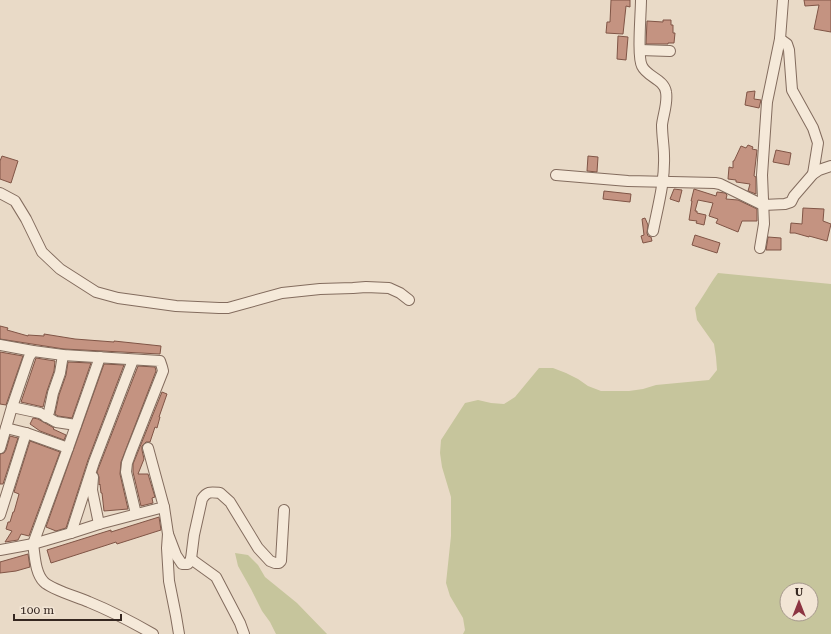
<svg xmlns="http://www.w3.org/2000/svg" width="831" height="634" font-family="'Roboto Serif',serif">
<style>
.green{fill:#c6c59c;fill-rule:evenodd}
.building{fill:#c49381;stroke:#805546}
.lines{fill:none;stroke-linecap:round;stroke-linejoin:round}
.minor-casing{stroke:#836c5e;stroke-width:12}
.minor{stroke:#f5e9d9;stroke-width:10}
</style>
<rect width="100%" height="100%" fill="#e9dac7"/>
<g class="green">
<path d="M 718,273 L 831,284 L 831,634 L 463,634 L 465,630 L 463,618 L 450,596 L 446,583 L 451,536 L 451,497 L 442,467 L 440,453 L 441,440 L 465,403 L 478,400 L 491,403 L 504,404 L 515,397 L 539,368 L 553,368 L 566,373 L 578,379 L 588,386 L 601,391 L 629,391 L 643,389 L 656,385 L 709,380 L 717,370 L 716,357 L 714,344 L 697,320 L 695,308 C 703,297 709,285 718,273 ZM 787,590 L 811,590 L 811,614 L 787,614 Z"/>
<polygon points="235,553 248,555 258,565 265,577 297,603 327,634 276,634 270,622 262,611 251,589 238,566"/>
</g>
<g class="building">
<polygon points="611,0 630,0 630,7 626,6 623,34 606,33 607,22 610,22"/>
<polygon points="804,0 831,0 831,32 814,29 819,5 805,6"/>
<polygon points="663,20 671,20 671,25 673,25 673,33 675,33 674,43 668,43 668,44 646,44 647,21 663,22"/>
<polygon points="618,36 628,37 626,60 617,59"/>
<polygon points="755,91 754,99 761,100 759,108 745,105 747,92"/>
<polygon points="748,145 753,147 752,149 757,150 754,176 756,177 756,194 748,191 750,184 736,182 736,180 728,179 729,167 733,168 733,161 734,161 741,146 746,148"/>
<polygon points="776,150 791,153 789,165 773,162"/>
<polygon points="2,156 18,161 11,183 0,179 0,161"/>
<polygon points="588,156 598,157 597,172 587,171"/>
<polygon points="674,189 682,190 679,202 670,199"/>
<polygon points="694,189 716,196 717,192 725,193 727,195 726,199 738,200 757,209 757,221 742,221 738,232 716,223 718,219 709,216 713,203 698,200 695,211 697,211 697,213 706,215 704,225 696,223 697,221 689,220 692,201 691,201"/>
<polygon points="604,191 631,194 630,202 603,199"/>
<polygon points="803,208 824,209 823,221 831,224 827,241 809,236 809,237 795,233 790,233 791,223 802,224"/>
<polygon points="645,218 648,225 647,233 648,236 651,237 652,241 643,243 641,236 644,235 642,219"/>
<polygon points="695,235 720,243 717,253 692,245"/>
<polygon points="768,237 781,238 781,250 766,250"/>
<polygon points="0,326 8,328 7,330 28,336 28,335 44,336 44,334 75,339 114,342 114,341 161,346 160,354 64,349 0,339"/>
<polygon points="0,352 23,356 6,405 0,404"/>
<polygon points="36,358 55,361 54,371 47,391 43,407 21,402"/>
<polygon points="68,362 91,363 72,418 58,416 55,414 59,395 66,375"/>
<polygon points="104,364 124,365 88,460 66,528 56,531 46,527"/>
<polygon points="138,366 155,367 156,371 121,462 120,474 128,509 104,511 102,493 101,493 100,484 99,485 99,477 97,472"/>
<polygon points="162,392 167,394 159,417 160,417 157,428 155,427 150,442 146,442 142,446 142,450 144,459 138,474 148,474 155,497 152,498 153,503 141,506 133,472 133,464"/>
<polygon points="33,418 38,419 54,428 53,429 66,435 64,440 40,431 30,424"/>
<polygon points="10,436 18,438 3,484 0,484 0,454 4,453 6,450"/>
<polygon points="30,441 60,452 29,536 21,534 18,540 5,542 12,531 6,529 8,522 10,522 13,512 14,512 19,494 14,492"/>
<polygon points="159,517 161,530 117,544 116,542 107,545 51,563 47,550 111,530 111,532"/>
<polygon points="28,554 30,567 16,571 0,573 0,562"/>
</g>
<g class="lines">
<defs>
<g id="minor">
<path d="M 641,0 C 641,13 637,57 642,66 C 647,77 664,79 666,92 C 668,103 663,115 662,125 C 662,136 664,146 664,156 C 665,181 658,206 653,231"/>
<polyline points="780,39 787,44 789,50 792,90 813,128 818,143 813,174"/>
<polyline points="640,50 670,51"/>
<polyline points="556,175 628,181 715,183 720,184 763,205 785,204 791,202 794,196 813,174 819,170 831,166"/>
<polyline points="0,193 15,201 26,219 42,252 60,269 96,292 118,298 176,306 219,308 228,308 282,293 320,289 353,288 366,287 389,288 400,293 409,300"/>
<polyline points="760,248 764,224 762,175 767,102 780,39 783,0"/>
<polyline points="0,345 33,351 63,355 160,361 162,367 163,371 131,452 127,463 126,472 136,514"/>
<path d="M 100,357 L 68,448 L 33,544 C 35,556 35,573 44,582 C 52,590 78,597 89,602 C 111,611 132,622 153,634"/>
<polyline points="12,407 40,413 56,422 76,425"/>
<polyline points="46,417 49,412 53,393 60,373 63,355"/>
<polyline points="6,428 26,433 68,448"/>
<polyline points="0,448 12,407 29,357 33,351"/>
<polyline points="93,477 92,490 99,524"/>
<polyline points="164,507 168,534 167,548 169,581 176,616 179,634"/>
<polyline points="0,515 26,433"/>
<polyline points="71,533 94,462 133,360"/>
<path d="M 168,534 L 176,555 L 182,564 L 188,564 L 191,559 L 194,535 L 202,499 C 207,491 211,492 220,493 L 230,502 L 258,548 L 270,561 L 275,563 L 279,563 L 281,561 L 284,510"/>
<polyline points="0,550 33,544 71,533 99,524 164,507 148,448"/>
<polyline points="191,559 216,577 240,623 244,634"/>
</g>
</defs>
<use href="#minor" class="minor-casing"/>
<use href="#minor" class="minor"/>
</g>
<g transform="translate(799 602)"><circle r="19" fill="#f2e5d5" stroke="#a6998d"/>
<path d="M0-3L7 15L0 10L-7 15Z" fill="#8c3441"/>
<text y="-6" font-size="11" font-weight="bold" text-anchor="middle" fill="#352720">U</text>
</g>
<path d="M14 614v6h107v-6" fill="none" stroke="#352720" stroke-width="2"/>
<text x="20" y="614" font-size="12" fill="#352720" stroke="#f2e5d5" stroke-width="3" paint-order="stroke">100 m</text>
</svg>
